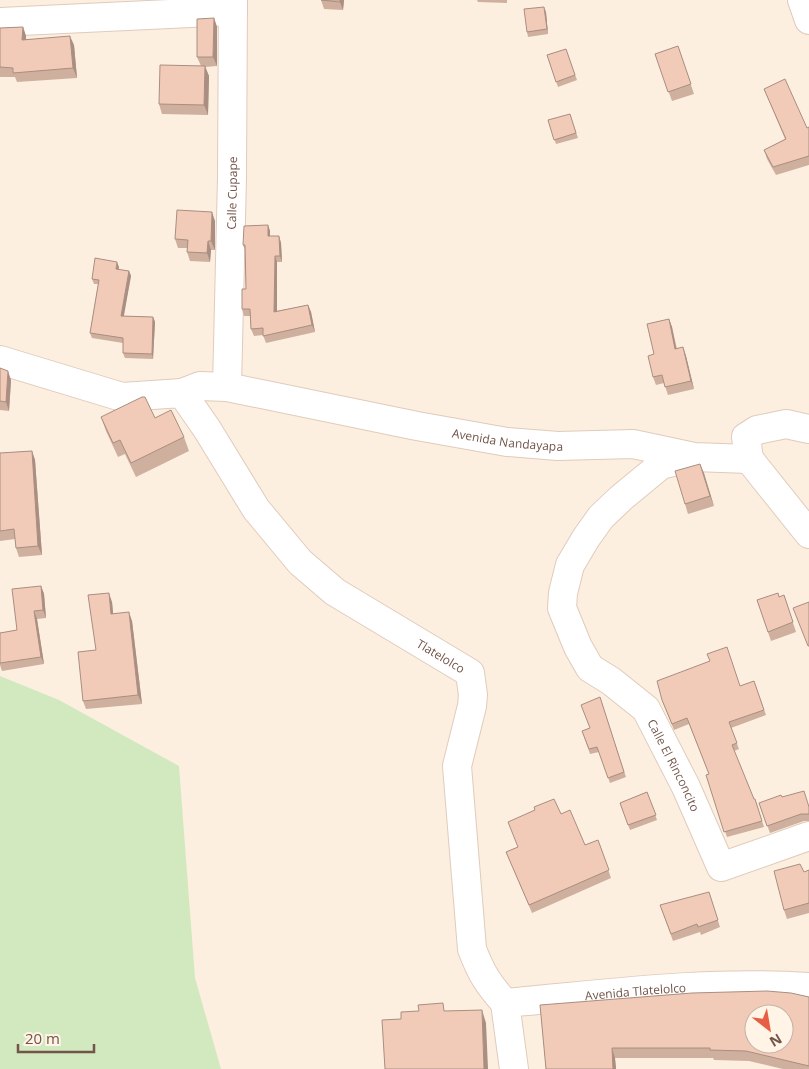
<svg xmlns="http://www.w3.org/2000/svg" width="809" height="1069" font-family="'Open Sans',sans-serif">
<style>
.green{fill:#d2e9bf}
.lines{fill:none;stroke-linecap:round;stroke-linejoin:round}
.minor-casing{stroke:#e0cbbc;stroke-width:30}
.minor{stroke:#fff;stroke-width:28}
.wall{fill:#cfaf9e}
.shaded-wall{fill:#a98e81}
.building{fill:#f1cbb8;stroke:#a98e81;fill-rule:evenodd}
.labels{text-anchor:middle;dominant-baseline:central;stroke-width:4;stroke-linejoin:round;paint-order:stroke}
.street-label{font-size:12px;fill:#725448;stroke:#fff4e6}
</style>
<rect width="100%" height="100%" fill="#fcefe0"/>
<polygon class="green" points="0,676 59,700 179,766 195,978 221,1069 0,1069"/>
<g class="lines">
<defs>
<g id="minor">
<polyline points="802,0 809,20"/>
<polyline points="0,22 233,11"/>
<path id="s1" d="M 0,360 L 122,397 L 182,393 L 207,429 L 256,509 L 300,562 L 335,592 L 470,673 L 473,695 L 472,706 L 457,766 L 472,949 C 481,973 488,984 505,1003"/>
<path id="s2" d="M 227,387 L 232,177 L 233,0"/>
<path id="s3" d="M 182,393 L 200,386 L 227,387 L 417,426 L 507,442 L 558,446 L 633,444 L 694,457 L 749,459 L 746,437 L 757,430 L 786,424 L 809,429"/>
<path id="s4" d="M 690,458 L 661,465 L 621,498 L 601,517 L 586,538 L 570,565 L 563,593 L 562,608 L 578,647 L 590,668 L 611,681 L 646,709 L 686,787 L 721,867 L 809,836"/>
<polyline points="749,459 809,534"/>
<path id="s5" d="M 505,1003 C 606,994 708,980 809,987"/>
<polyline points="505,1003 514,1069"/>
</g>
</defs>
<use href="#minor" class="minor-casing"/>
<use href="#minor" class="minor"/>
</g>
<g class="wall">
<polygon points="321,0 344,0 343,10 324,9"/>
<polygon points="477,0 507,0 507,3 478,2"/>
<polygon points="546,12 548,34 528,37 527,32"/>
<polygon points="214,18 217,27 217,66 205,67 209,76 208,115 162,114 159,104 201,66 197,57"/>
<polygon points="23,27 26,36 26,39 74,45 77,78 17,82 15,77 0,77 0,28"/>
<polygon points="678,46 694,94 672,101 655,54"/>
<polygon points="566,49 577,80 558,87 547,55"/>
<polygon points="764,89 807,128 809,127 809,165 776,175 767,159 764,150 785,139"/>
<polygon points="570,114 578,138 556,144 548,120"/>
<polygon points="215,221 215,250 211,250 210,262 190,261 187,252 187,248 178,248 175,239"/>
<polygon points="268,225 270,231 270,236 279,236 281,243 282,262 277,262 277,311 308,305 311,312 315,332 266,343 263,335 254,336 251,329 250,316 244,316 242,309 246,289 245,250 243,245"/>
<polygon points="119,267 119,270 129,271 131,276 123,316 153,317 155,322 153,359 125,358 123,353 123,343 92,338 90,333 98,284 94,284 92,279"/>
<polygon points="669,319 672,327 677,349 683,347 686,356 694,389 668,395 664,383 656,385 653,377 654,354"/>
<polygon points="0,368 11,380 9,411 0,410"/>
<polygon points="101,417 155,418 184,437 189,451 136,477 125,454 118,457 106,431"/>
<polygon points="32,451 35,460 42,555 19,557 16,548 15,539 0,541 0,453"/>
<polygon points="700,464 714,506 688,514 685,504"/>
<polygon points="41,586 44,594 46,618 37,619 44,664 2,671 0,665 0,633 17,630"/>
<polygon points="784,595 796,632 771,641 757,600 779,597"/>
<polygon points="112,602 113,614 132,621 142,704 86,709 83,701 96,650"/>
<polygon points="754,681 766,715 731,728 739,749 734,751 754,799 755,799 764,827 727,837 706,775 709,774 689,724 674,730 662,700 741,686"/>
<polygon points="600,697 626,777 610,783 599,752 590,754 582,731 590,728"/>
<polygon points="647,792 657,820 630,830 620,803"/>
<polygon points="782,797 809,806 809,821 804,821 770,833 759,803"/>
<polygon points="561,814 585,845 598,840 611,878 532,913 506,852 518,847"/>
<polygon points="809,870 809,913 787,919 784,910 804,872"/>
<polygon points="711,899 720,927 701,935 700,932 673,941 660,905"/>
<polygon points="809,997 809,1069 783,1069 749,1061 714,1060 713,1058 615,1058 616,1069 546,1069 540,1005"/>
</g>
<g class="shaded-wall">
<polygon points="340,0 344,0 343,10 340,2"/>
<polygon points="544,7 546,12 548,34 547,29"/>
<polygon points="214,18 217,27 217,66 213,57"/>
<polygon points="23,27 26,36 26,49 22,40"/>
<polygon points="70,36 74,45 77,78 73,68"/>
<polygon points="205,66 209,76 208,115 204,105"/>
<polygon points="212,212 215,221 215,250 211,241"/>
<polygon points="268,225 270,231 270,243 268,236"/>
<polygon points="279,236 281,243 282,262 280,256"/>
<polygon points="208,241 211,250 210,262 207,253"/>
<polygon points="275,256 277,262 277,319 274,312"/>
<polygon points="117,262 119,267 118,274 116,269"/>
<polygon points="129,271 131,276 123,321 121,316"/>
<polygon points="308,305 311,312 315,332 312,325"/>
<polygon points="153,317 155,322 153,359 152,354"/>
<polygon points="669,319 672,327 678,358 675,349"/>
<polygon points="683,347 686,356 694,389 691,381"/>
<polygon points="8,371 11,380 9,411 6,402"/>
<polygon points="32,451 35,460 42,555 38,546"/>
<polygon points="700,464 704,473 714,506 710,496"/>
<polygon points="41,586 44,594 46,618 43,610"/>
<polygon points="109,593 112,602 114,623 111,614"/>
<polygon points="34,611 37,619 44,664 41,657"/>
<polygon points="129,612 132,621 142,704 138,695"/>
<polygon points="482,1010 486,1023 488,1069 484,1069"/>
<polygon points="612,1048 615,1058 616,1069 613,1069"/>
</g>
<g class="building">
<polygon points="321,0 340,0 340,2"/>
<polygon points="544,7 547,29 527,32 524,9"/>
<polygon points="214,18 213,57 197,57 197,19"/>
<polygon points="23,27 22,40 70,36 73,68 13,73 13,68 0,67 0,28"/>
<polygon points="678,46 691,84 668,92 655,54"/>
<polygon points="566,49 575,75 556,82 547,55"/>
<polygon points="160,65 205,66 204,105 159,104"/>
<polygon points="785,79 807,128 809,127 809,156 773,167 764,150 786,139 764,89"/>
<polygon points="570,114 576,133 554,140 548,120"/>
<polygon points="177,210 212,212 211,241 208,241 207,253 187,252 188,240 175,239"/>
<polygon points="268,225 268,236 279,236 280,256 275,256 274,312 308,305 312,325 263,336 263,328 251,329 250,309 242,309 242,289 246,289 245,245 243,245 244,226"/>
<polygon points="95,258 117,262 116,269 129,271 121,316 153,317 152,354 123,353 123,338 90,333 99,280 92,279"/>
<polygon points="669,319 675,349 683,347 691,381 665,387 662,375 653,377 648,356 654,354 647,324"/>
<polygon points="0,368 8,371 6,402 0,401"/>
<polygon points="142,397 145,397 155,418 171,410 184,437 131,463 120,440 113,443 101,417"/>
<polygon points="32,451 38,546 16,548 14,529 0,531 0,453"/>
<polygon points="700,464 710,496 685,504 675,471"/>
<polygon points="41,586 43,610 34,611 41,657 0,663 0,633 17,630 12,589"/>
<polygon points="109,593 111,614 129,612 138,695 83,701 78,652 96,650 88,595"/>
<polygon points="778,593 779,597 784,595 793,622 768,632 757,600"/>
<polygon points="809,602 809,646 808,646 793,608"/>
<polygon points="727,647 740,686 754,681 764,710 729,722 737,743 732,745 754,799 755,799 762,821 724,832 706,775 709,774 687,718 672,724 662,700 657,681 710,661 707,654"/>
<polygon points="600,697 624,772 608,778 597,747 589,749 582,731 590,728 581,705"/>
<polygon points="804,791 809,807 809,814 801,814 767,826 759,803 781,795 782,797"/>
<polygon points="647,792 656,815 628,825 620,803"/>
<polygon points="554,799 561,814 570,810 585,845 598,840 609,870 529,905 506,852 518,847 508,822 535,810 534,807"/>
<polygon points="800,864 804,872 809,870 809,903 784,910 774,871"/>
<polygon points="709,892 718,920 698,927 697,924 671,934 660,905"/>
<path d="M 767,991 L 791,993 L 809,997 L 809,1066 L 746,1051 L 710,1050 L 710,1048 L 612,1048 L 613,1069 L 546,1069 L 540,1005 L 692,993 ZM 754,1014 L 784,1014 L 784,1044 L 754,1044 Z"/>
<polygon points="443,1003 444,1011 482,1010 484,1069 385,1069 382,1020 401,1019 401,1012 419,1011 418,1005"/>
</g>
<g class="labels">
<g class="street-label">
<text stroke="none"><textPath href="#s2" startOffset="194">Calle Cupape</textPath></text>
<text stroke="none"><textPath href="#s3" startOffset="332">Avenida Nandayapa</textPath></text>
<text stroke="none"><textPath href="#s1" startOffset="564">Tlatelolco</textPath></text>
<text stroke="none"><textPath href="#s4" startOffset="409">Calle El Rinconcito</textPath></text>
<text stroke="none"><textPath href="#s5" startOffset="131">Avenida Tlatelolco</textPath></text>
</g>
</g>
<g transform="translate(769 1029) rotate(149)"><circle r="24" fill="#fff4e6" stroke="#c7b4a7"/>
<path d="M0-4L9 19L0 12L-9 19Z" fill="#e65f44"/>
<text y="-8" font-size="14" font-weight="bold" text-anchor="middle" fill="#725448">N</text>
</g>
<path d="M18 1044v8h76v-8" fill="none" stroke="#725448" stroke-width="2.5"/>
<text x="25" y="1044" font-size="15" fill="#725448" stroke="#fff4e6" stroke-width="4" paint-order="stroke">20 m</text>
</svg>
